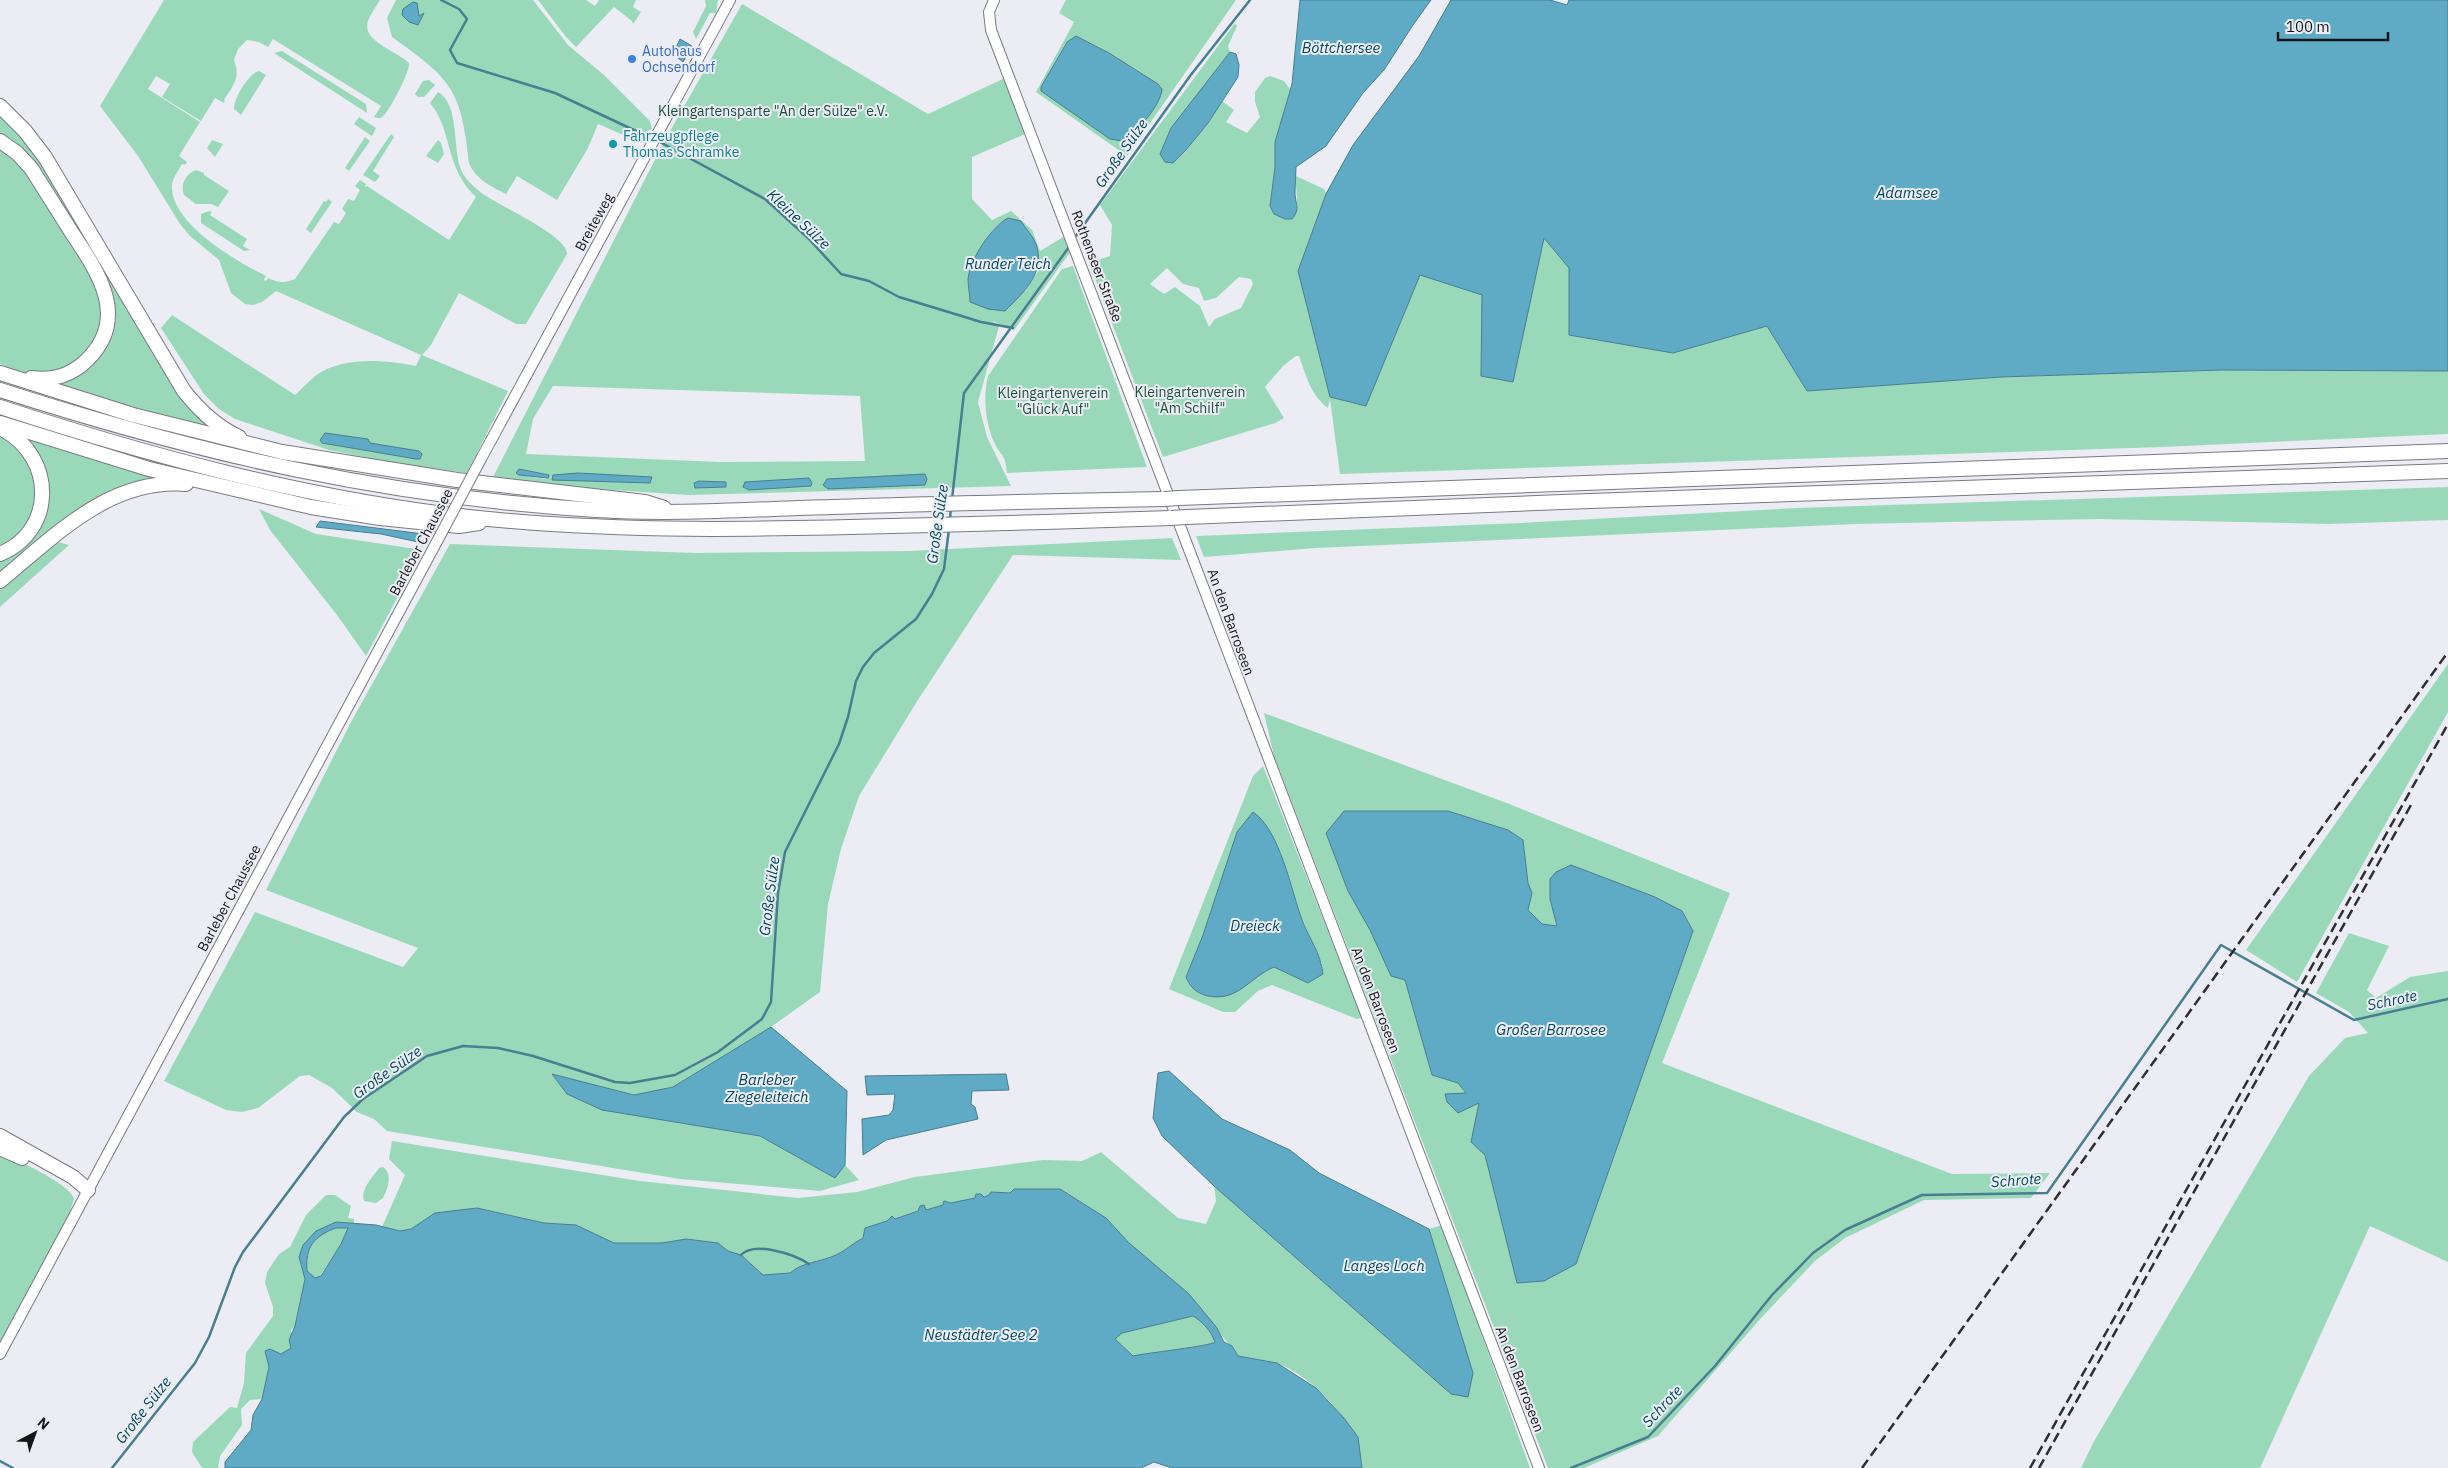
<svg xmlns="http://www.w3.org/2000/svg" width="2448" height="1468" font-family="'IBM Plex Sans',sans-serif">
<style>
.green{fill:#99d9b9;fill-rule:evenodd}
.water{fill:#5faac4;stroke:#497e91;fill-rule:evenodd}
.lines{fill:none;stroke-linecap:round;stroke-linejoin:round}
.stream{stroke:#497e91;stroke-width:2.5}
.secondary-casing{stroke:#797a80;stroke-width:12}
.highway-casing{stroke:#797a80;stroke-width:16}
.secondary{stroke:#fff;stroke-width:10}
.highway{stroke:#fff;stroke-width:14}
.rail{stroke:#2e2e32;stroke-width:2.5;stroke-dasharray:10 5;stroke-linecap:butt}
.secondary-bridge-casing{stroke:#797a80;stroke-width:12;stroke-linecap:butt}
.highway-bridge-casing{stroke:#797a80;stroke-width:16;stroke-linecap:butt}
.secondary-bridge{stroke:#fff;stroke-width:10}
.highway-bridge{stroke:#fff;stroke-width:14}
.shop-dot{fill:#3f7fe0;stroke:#ecedf4;stroke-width:2}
.culture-dot{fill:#0f9aa8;stroke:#ecedf4;stroke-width:2}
.labels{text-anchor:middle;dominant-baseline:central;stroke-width:4;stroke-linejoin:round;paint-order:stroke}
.shop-label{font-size:14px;fill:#366cbe;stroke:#ecedf4;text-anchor:start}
.park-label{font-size:14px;fill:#1c503a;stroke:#ecedf4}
.culture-label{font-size:14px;fill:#0d838f;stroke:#ecedf4;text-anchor:start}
.street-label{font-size:14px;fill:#161619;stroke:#ecedf4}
.water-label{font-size:15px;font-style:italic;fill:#03485a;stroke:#ecedf4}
</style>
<rect width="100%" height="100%" fill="#ecedf4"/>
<g class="green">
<path d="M 164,0 L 380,0 C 376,7 371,13 368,21 C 361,41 397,51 409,63 C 411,69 389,113 382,117 C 379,119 378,118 374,117 L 381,106 L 273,39 L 268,47 L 259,42 L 247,40 L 238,49 L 234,60 C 241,78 233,85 224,100 L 225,101 L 224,103 L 215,98 L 201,121 L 162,97 L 170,84 L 156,76 L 148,89 L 200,122 L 179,156 L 187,162 L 185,165 L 182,164 C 178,172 171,179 172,189 C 174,225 236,261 266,276 L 264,280 L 266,281 L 268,278 C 279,283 285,283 295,279 L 334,222 L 339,224 L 346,213 L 342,209 L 348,199 L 354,201 L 360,190 L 355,186 L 360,180 L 366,184 L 365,187 L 367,186 L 449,240 L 476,197 C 444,167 453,130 430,103 L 438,92 C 459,104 453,146 460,167 C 463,177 471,184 479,191 C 494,204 568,235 567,254 L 526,324 L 516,324 L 459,293 L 431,345 L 422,355 L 508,391 L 467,473 L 388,462 L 329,450 L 235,419 L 219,409 L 204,394 L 161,328 L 172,315 L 295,395 C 302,389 308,382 315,376 C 343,356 385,360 416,366 L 421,355 L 276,291 L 262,302 L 253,305 L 245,304 L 231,293 L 219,260 L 190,236 L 180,224 L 138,156 L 100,106 ZM 368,439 L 370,443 L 420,459 L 322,443 L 320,440 Z"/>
<path d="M 396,0 L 533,0 L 568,45 L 604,75 L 650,121 L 652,129 L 647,131 L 642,143 L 598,124 L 588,148 L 557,200 L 517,176 L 506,194 C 491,186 476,180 469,163 C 461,89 452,80 392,37 L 387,18 Z"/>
<polygon points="538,0 586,0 595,6 599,0 636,0 633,7 641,12 633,24 632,21 614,7 576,47 566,37"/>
<polygon points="705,0 718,0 716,13 710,13 696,39 693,32 706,6"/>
<path d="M 1066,0 L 1236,0 L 1127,156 L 1036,92 L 1074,22 L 1059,13 ZM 1076,36 L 1109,53 L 1161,86 L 1159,100 L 1133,134 L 1041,91 L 1041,87 L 1065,44 Z"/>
<path d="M 1451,0 L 1550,0 L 1567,5 L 1569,0 L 1681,0 L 1482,295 L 1513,381 L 1543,237 L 1569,268 L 1569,335 L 1673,353 L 1767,326 L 1807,391 L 2001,377 L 2222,370 L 2448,371 L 2448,434 L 2162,447 L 1340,474 L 1330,399 L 1328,408 C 1311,396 1306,375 1299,356 L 1296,356 L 1283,366 L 1265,387 L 1284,418 L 1275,423 L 1163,457 L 1089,263 L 1110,256 L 1112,225 L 1100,205 L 1235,23 L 1237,26 L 1228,46 L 1230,52 L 1171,128 L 1160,154 L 1173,163 L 1187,150 L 1222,101 L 1234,110 L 1226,122 L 1247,133 L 1260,117 L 1255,102 L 1255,92 L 1265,78 L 1270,76 L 1284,81 L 1290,89 L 1275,142 L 1275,167 L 1270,206 L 1274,214 L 1285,219 L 1292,219 C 1301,208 1295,191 1296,176 L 1324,189 L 1326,193 L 1353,145 L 1419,56 ZM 1167,268 L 1183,284 L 1199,288 L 1204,301 L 1216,298 L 1239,277 L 1251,279 L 1253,284 L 1241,308 L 1215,319 L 1209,327 L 1200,306 L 1175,287 L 1164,294 L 1150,284 ZM 1329,357 L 1330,397 L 1321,360 Z"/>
<path d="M 742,4 L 928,114 L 1005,78 L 1025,134 L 972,157 L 972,199 L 992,220 L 1011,211 L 1032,230 L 1040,251 L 1065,236 L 1071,251 L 1014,330 L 992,321 L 999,326 L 978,402 L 987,437 L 1011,486 L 688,495 L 566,487 L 493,477 L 665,140 ZM 1008,218 L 1036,245 L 1038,271 L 1025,291 L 968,277 C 978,255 986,229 1008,218 ZM 553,386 L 860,396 L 865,461 L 720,462 L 526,454 L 533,419 ZM 519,469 L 549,475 L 546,479 L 519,475 L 517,473 Z"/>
<polygon points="282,51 366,104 367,113 274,53"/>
<path d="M 259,71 L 266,75 L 241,115 L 234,109 C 233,99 249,73 259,71 Z"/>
<polygon points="429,80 435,85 424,97 418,97 415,94 423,81"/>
<polygon points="0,115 35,153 174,387 220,432 48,384 90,365 110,288 0,136"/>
<polygon points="359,117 376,128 372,136 354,124"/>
<polygon points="391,134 394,137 373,171 380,176 375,182 363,175"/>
<polygon points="365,137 370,141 349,171 345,168"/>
<polygon points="212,140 223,144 215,157 207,148"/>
<polygon points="438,140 441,143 444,154 438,163 426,156"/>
<polygon points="0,146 21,163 91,269 104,307 98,337 75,365 38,376 23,374 0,364"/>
<path d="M 196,170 L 204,173 L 204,175 L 229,191 L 218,207 L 211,204 L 196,204 L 184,195 C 180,185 185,174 196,170 Z"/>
<polygon points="328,199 332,202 311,233 306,229 324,201 326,202"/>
<polygon points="209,211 212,212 210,215 247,239 243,246 250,250 244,251 201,223 201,214"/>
<path d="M 1073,266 L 1147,467 L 1007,473 C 1005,451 1001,458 994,442 C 985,423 983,395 988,376 L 1062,269 Z"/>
<path d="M 0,433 C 33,452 49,497 25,530 C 19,537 7,543 0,549 Z"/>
<polygon points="24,437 184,480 144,482 0,576 0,559 45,513"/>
<polygon points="2448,487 2448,520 2329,524 2098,519 1856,524 1315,548 1204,557 1196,536 1521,523 1797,508"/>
<polygon points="259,509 316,534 423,550 366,656 337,615 270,530"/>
<polygon points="1172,538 1181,560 1013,555 916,703 859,796 841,849 828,904 820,992 771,1027 673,1087 634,1095 553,1075 602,1110 760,1136 835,1178 845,1165 859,1180 820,1191 680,1179 387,1131 374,1119 357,1112 332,1088 309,1075 300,1076 258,1108 242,1112 226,1110 164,1081 255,912 403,967 418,948 266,890 351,722 450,544 695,553 909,551"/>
<polygon points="54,541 69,545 0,607 0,585"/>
<polygon points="2448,664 2448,712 2297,982 2246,950"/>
<path d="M 1264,713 L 1504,802 L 1730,893 L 1662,1063 L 1952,1174 L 2050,1173 L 2031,1198 L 1924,1200 L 1845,1238 L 1815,1261 L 1762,1317 L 1658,1436 L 1584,1468 L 1548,1468 L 1274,756 ZM 1344,811 L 1448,811 L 1508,830 L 1523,840 L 1528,883 L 1532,893 L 1528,910 L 1542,924 L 1557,926 L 1550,899 L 1571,865 L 1655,897 L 1682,911 L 1693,931 L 1576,1263 L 1517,1282 L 1485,1155 L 1480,1103 L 1447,1102 L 1445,1094 L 1466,1094 L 1458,1083 L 1432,1075 L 1405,980 L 1370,930 L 1348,891 L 1326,833 Z"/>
<path d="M 1263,766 L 1362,1018 L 1357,1019 L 1272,985 L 1258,991 L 1235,1012 L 1223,1012 L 1169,989 L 1253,776 ZM 1302,919 L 1322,964 L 1323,974 L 1308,983 L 1275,967 L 1264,971 L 1186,977 L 1203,935 Z"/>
<polygon points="2349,933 2389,946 2367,990 2376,998 2410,977 2448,971 2448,1262 2370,1226 2260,1468 2081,1468 2093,1443 2309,1076 2345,1038 2368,1033 2349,1012 2316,993"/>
<path d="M 392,1141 L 640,1181 L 798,1198 L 857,1192 L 915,1177 L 1043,1160 L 1082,1161 L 1101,1152 L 1178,1218 L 1206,1224 L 1216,1201 L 1214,1186 L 1451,1394 L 1473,1373 L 1429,1229 L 1442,1225 L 1530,1468 L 1362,1468 C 1362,1428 1313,1375 1276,1363 C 1264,1359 1250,1360 1238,1356 C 1231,1345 1223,1339 1217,1328 L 1128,1242 L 1106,1218 L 1060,1189 L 1014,1189 L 1010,1193 L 998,1193 L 951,1204 L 947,1201 L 943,1205 L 865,1228 L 863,1238 C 853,1243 845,1251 836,1255 C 821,1261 802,1262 790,1273 L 763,1275 L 741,1255 L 728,1251 L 718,1243 L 686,1239 L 662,1243 L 614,1243 L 576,1225 L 544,1223 L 478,1208 L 435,1213 L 411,1229 L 400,1231 L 382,1227 L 405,1175 L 389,1159 Z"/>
<path d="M 0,1153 C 16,1159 70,1184 74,1199 L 69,1215 L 0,1343 Z"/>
<path d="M 383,1167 C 393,1174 388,1189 383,1198 L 376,1203 L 364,1201 C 360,1189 373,1177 379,1168 Z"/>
<polygon points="326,1195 335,1195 351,1206 348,1218 354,1219 354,1224 336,1222 303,1245 305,1279 295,1326 291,1330 291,1348 281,1354 270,1349 265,1351 269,1367 262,1399 250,1400 241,1409 242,1425 220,1456 218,1468 202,1468 192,1452 193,1442 230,1407 237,1408 244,1383 246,1353 273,1316 273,1307 265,1283 267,1272 279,1254 290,1247 306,1215"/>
<path d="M 336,1228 L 348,1228 L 341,1244 L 320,1276 L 315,1278 L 307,1271 C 305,1247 314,1236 336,1228 Z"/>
<path d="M 1193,1316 C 1204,1323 1211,1331 1215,1342 C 1210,1346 1146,1353 1133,1356 L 1115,1339 L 1122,1333 Z"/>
</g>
<g class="water">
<path d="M 1300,0 L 1431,0 L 1413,25 L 1384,70 L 1363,93 L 1326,146 L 1296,167 C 1296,175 1295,184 1295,192 C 1295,204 1301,208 1292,219 L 1285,219 L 1274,214 L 1270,206 L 1275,167 L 1275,142 L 1292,84 Z"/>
<polygon points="1451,0 1550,0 1567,5 1569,0 2448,0 2448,371 2222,370 2001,377 1807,391 1767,326 1673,353 1569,335 1569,268 1544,238 1513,382 1481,376 1482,295 1420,275 1366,406 1330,397 1298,271 1326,194 1353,145 1419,56"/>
<polygon points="413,2 417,3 419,16 424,13 418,25 409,22 402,15 403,9"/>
<path d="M 1076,36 L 1109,53 L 1158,84 L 1162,89 C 1161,105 1136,134 1122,141 L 1110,139 L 1041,91 L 1041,87 L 1067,42 Z"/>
<polygon points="680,39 692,46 683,62 673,54"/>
<polygon points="1230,52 1236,54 1239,65 1238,77 1208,123 1186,150 1173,163 1165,162 1160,154 1171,128"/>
<path d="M 1008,218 L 1021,221 C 1025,228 1033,236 1036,244 C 1046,273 1023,293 1005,311 L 988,309 L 970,302 C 970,295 968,286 968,279 C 970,259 992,226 1008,218 Z"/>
<polygon points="325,433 368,439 370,443 419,451 422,454 420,459 416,459 322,443 320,440"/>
<polygon points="519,469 549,475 548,478 519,475 516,473"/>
<polygon points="578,473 652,477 650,483 552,480 553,475"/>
<polygon points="925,474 927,479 925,485 828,489 823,485 827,479"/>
<polygon points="809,478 812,483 811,486 749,490 743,487 745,482"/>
<polygon points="699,481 726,482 726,487 695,488 694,483"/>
<polygon points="320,521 424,534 418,542 381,534 316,527"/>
<polygon points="1344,811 1448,811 1508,830 1523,840 1528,883 1532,893 1528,910 1542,924 1557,926 1550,899 1550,879 1556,872 1571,865 1655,897 1682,911 1693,931 1576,1264 1544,1281 1517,1283 1485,1155 1471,1142 1479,1103 1458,1113 1447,1102 1445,1094 1466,1093 1458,1083 1432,1075 1405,980 1391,976 1370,930 1348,891 1326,833"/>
<path d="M 1253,812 C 1280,830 1291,890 1302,920 C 1309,938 1321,954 1323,974 L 1308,983 L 1274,967 C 1250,977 1238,1002 1208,996 C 1196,993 1191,988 1186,977 L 1203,935 L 1237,832 Z"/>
<polygon points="771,1027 847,1091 845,1165 835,1178 760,1136 602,1110 567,1094 552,1074 634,1095 673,1087"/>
<polygon points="1169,1071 1222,1119 1290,1150 1319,1173 1429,1229 1473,1373 1468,1397 1451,1394 1214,1186 1162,1136 1153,1118 1158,1073"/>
<polygon points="1006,1074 1009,1090 972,1091 971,1104 975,1107 978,1119 886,1140 863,1155 862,1119 889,1115 893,1110 895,1094 867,1095 865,1076"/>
<path d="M 1014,1189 L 1060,1189 L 1106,1218 L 1128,1242 L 1189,1294 L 1217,1328 L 1224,1342 L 1232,1346 L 1238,1356 L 1277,1363 L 1316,1388 L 1343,1417 L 1358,1437 L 1362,1468 L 1172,1468 L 1154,1462 L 1141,1468 L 225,1468 L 225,1462 L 251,1430 L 253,1415 L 262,1399 L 269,1367 L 265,1351 L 270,1349 L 281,1354 L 291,1348 L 289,1340 L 295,1326 L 305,1279 L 299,1257 L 303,1245 L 316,1231 L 336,1222 L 376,1225 L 400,1231 L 411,1229 L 435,1213 L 477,1208 L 544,1223 L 576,1225 L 614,1243 L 662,1243 L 686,1239 L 718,1243 L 728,1251 L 741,1255 L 763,1275 L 790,1273 C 802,1262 821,1262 836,1255 C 845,1251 853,1243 863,1238 L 865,1228 L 887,1221 L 892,1216 L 895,1219 L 918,1211 L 920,1206 L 924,1205 L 926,1210 L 943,1205 L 944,1201 L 951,1203 L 975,1198 L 976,1194 L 981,1194 L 984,1197 L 989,1195 L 991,1192 L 1010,1193 ZM 336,1228 L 348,1228 L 341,1244 L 321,1276 L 315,1278 L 307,1271 C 305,1247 314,1236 336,1228 ZM 1193,1316 C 1203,1322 1211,1331 1215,1342 C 1211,1346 1146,1353 1133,1356 L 1115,1339 L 1122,1333 Z"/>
</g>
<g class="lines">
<g class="stream">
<polyline points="441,0 459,9 467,19 450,50 457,63 555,93 653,139"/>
<polyline points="658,141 765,199 808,238 841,274 869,281 899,297 955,314 981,322 1013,328"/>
<polyline points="1073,240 1190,76 1250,0"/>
<polyline points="952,499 964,393 1069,247"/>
<polyline points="950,519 951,507"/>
<path d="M 741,1255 C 754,1241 794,1254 809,1264"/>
<polyline points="0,1461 13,1468"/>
<polyline points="112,1468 195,1363 209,1337 235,1267 243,1252 344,1117 363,1099 427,1056 463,1046 498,1048 533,1056 615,1082 630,1083 675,1075 718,1052 762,1019 771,1002 778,893 785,852 839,744 848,717 856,681 863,667 874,653 916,619 932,594 944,569 949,529"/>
<polyline points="1571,1468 1648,1437 1715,1366 1772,1295 1813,1253 1845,1230 1922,1195 2047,1193 2221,945 2354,1020 2448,999"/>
</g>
<defs>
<g id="secondary">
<polyline points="994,0 989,12 991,30 1539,1468"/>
<polyline points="482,457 730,0"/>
<polyline points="0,1354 434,547"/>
</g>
<g id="highway">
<path d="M 0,106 L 25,131 L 45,157 L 184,391 C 199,410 217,427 239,437"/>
<path d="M 0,141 L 17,153 L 31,168 C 45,190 58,211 72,233 C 98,272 130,318 87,360 C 72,375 52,381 31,378"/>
<polyline points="0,373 133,415 282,452 457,480 645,502 664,508"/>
<path d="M 0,390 C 199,454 386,497 596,510 C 675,515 753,509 832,507 C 943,503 1053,501 1164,499"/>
<path d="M 0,407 C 153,457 309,499 469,517 C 624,534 778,529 933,525 C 1012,523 1092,521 1171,518"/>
<polyline points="0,423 149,469 311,507 380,518 459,526 479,523"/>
<polyline points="1179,498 2448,451"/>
<polyline points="1187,517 1562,502 2448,471"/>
<path d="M 0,554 C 56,531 55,458 4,430"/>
<path d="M 0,581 C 55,536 109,478 186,484"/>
<polyline points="0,1136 73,1177 88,1190"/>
<polyline points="0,1148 22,1158"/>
</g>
</defs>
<use href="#secondary" class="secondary-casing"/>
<use href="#highway" class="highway-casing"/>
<use href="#secondary" class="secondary"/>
<use href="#highway" class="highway"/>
<g class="rail">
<polyline points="1862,1468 2448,652"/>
<polyline points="2030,1468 2448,724"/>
<polyline points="2039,1468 2411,805"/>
</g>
<defs>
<polyline id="secondary-bridge" points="434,547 482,457"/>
<g id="highway-bridge">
<polyline points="1164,499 1179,498"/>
<polyline points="1171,518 1187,517"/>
</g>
</defs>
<use href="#secondary-bridge" class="secondary-bridge-casing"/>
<use href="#highway-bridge" class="highway-bridge-casing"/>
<use href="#secondary-bridge" class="secondary-bridge"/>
<use href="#highway-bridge" class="highway-bridge"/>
</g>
<circle class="shop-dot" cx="632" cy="59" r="5"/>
<circle class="culture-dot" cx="613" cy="144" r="5"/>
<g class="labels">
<g class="shop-label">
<text x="642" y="51">Autohaus<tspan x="642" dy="16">Ochsendorf</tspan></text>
</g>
<g class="park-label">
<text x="773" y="111">Kleingartensparte "An der Sülze" e.V.</text>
<text x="1190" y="392">Kleingartenverein<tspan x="1190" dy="16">"Am Schilf"</tspan></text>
<text x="1053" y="393">Kleingartenverein<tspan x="1053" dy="16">"Glück Auf"</tspan></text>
</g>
<g class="culture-label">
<text x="623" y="136">Fahrzeugpflege<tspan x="623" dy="16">Thomas Schramke</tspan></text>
</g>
<g class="street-label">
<text transform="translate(594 222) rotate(-61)">Breiteweg</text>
<text transform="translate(1097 266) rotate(69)">Rothenseer Straße</text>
<text transform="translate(421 542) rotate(-62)">Barleber Chaussee</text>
<text transform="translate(1231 622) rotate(70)">An den Barroseen</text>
<text transform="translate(229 898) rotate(-62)">Barleber Chaussee</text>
<text transform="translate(1376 1000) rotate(69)">An den Barroseen</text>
<text transform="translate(1520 1379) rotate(69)">An den Barroseen</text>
</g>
<g class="water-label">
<text x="1341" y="47">Böttchersee</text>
<text transform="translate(1121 153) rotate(-55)">Große Sülze</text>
<text x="1907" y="192">Adamsee</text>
<text transform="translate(799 219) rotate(43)">Kleine Sülze</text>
<text x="1008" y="263">Runder Teich</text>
<text transform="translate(937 524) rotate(-82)">Große Sülze</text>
<text transform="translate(769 896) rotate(-83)">Große Sülze</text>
<text x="1255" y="925">Dreieck</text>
<text transform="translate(2392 1000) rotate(-12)">Schrote</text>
<text x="1551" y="1029">Großer Barrosee</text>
<text transform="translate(387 1072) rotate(-35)">Große Sülze</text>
<text x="767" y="1079">Barleber<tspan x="767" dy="17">Ziegeleiteich</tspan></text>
<text transform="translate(2016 1180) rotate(-4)">Schrote</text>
<text x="1384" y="1265">Langes Loch</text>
<text x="981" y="1334">Neustädter See 2</text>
<text transform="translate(1662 1406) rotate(-47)">Schrote</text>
<text transform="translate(143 1410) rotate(-52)">Große Sülze</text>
</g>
</g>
<g transform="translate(35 1433) rotate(41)" stroke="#ecedf4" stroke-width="4" paint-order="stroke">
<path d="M0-4L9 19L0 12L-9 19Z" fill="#161619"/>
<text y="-8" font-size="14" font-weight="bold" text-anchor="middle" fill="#161619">N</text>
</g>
<path d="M2278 32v8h110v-8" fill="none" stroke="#161619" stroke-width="2.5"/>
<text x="2286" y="32" font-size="15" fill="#161619" stroke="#ecedf4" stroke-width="4" paint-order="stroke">100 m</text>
</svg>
